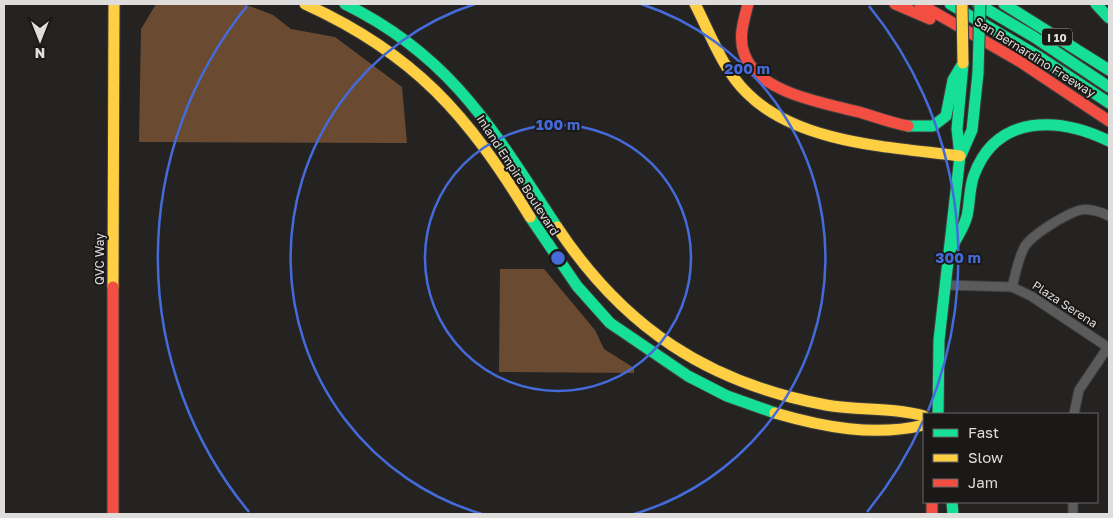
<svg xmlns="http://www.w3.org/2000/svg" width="1113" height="518" font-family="'Golos Text',sans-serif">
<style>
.water{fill:#6a4b32}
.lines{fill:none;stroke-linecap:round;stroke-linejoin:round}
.street-casing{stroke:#3f3e3d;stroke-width:11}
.fast-casing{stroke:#3f3e3d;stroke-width:13}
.slow-casing{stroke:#3f3e3d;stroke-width:13}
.jam-casing{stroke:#3f3e3d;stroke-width:13}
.street{stroke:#5c5b5b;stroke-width:9}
.fast{stroke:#16e098;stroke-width:11}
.slow{stroke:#ffcf43;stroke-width:11}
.jam{stroke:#f24e42;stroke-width:11}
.fast-bridge-casing{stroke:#3f3e3d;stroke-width:13;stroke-linecap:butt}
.slow-bridge-casing{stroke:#3f3e3d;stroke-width:13;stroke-linecap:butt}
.fast-bridge{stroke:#16e098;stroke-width:11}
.slow-bridge{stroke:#ffcf43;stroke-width:11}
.ring{fill:none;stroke:#446bd9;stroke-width:2.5}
.labels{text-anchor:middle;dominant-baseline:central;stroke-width:4;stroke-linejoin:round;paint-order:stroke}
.shield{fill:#1b1918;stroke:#a4a2a1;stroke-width:1}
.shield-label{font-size:11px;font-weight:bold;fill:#dedddc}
.street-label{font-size:12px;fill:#dedddc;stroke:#1b1918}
.centre{fill:#446bd9;stroke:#1b1918;stroke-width:2.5}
.ring-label{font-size:15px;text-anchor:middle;font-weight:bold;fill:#446bd9;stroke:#1b1918;stroke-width:4;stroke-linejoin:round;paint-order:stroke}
</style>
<rect width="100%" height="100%" fill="#242322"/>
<g class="water">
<polygon points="156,4 244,4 273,15 291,29 335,37 402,87 407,143 139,142 141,29"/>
<polygon points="500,269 544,269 595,330 604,349 634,368 634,373 499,372"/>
</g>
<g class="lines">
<defs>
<g id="street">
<polyline points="945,285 1012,287 1031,296 1109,348"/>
<path d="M 1012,287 C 1016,273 1018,258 1025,246 C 1033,234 1066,214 1080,210 C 1088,208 1102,212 1109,216"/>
<polyline points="1074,414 1079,390 1108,347"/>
<polyline points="1073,502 1073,514"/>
</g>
<g id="fast">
<path d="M 345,4 C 453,57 494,132 557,227"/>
<polyline points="950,4 1038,56 1109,103"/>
<polyline points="978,4 1034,37 1109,87"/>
<polyline points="1004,4 1109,70"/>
<polyline points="1096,4 1109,18"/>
<polyline points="908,126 933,126 946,116 953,80 963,63"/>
<polyline points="961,155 972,130 978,73"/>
<polyline points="530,217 577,286 610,323 688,376 727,396 775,413"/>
<path d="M 950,250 C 956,239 964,228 967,216 C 970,203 969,188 974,175 C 997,113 1060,117 1109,141"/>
<polyline points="938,414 939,340 960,156 957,129 963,64"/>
<polyline points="952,502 953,514"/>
</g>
<g id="slow">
<path d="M 305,4 C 415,54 468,115 530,217"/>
<path d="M 695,4 C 710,33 723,70 747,93 C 798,144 892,147 960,156"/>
<path d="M 557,227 C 624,328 708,383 826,405 C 859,411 893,407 924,416"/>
<polyline points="113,287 114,4"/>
<path d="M 775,413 C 823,427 874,437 924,425"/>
</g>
<g id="jam">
<path d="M 748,4 C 744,20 738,37 744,53 C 757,93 824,103 859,112 C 876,117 891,123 908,126"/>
<polyline points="895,4 930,19"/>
<polyline points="920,4 1019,61 1109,121"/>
<polyline points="932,502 932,514"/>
<polyline points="113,514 113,287"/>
</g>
</defs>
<use href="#street" class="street-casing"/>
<use href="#fast" class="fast-casing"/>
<use href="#slow" class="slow-casing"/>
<use href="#jam" class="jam-casing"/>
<use href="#street" class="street"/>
<use href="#fast" class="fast"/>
<use href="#slow" class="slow"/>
<use href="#jam" class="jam"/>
<defs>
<polyline id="fast-bridge" points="978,73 980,4"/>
<polyline id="slow-bridge" points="962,4 963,63"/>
</defs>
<use href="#fast-bridge" class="fast-bridge-casing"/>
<use href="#slow-bridge" class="slow-bridge-casing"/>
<use href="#fast-bridge" class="fast-bridge"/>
<use href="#slow-bridge" class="slow-bridge"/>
</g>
<g class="ring">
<circle cx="558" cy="258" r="133"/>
<path d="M482 514A267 267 0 0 1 475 4M641 4A267 267 0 0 1 634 514"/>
<path d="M923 421A400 400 0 0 1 867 512M249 512A400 400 0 0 1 247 6M869 6A400 400 0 0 1 928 411"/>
</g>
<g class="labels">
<rect class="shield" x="1042" y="28.5" width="30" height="17" rx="4"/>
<g class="shield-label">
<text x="1057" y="37">I 10</text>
</g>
<g class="street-label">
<text transform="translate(1035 57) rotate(32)">San Bernardino Freeway</text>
<text transform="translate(518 175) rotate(57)">Inland Empire Boulevard</text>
<text transform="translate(99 259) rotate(-90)">QVC Way</text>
<text transform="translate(1065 304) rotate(33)">Plaza Serena</text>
</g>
</g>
<circle cx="558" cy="258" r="8" class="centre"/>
<g class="ring-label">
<text x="747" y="74">200 m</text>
<text x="558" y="130">100 m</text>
<text x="958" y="263">300 m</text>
</g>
<rect width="1113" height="518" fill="none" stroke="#dedddc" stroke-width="10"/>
<rect x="923" y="413" width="175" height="90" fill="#1b1918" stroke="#696766"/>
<rect x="933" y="429" width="25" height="8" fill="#16e098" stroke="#696766"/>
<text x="968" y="438" font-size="15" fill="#dedddc">Fast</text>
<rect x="933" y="454" width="25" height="8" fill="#ffcf43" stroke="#696766"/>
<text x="968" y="463" font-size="15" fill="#dedddc">Slow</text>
<rect x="933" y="479" width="25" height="8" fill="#f24e42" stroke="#696766"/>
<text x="968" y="488" font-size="15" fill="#dedddc">Jam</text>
<g transform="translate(40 40) rotate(180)" stroke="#1b1918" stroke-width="4" paint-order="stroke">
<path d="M0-4L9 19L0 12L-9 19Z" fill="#dedddc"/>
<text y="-8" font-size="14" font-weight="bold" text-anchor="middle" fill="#dedddc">N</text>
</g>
</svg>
